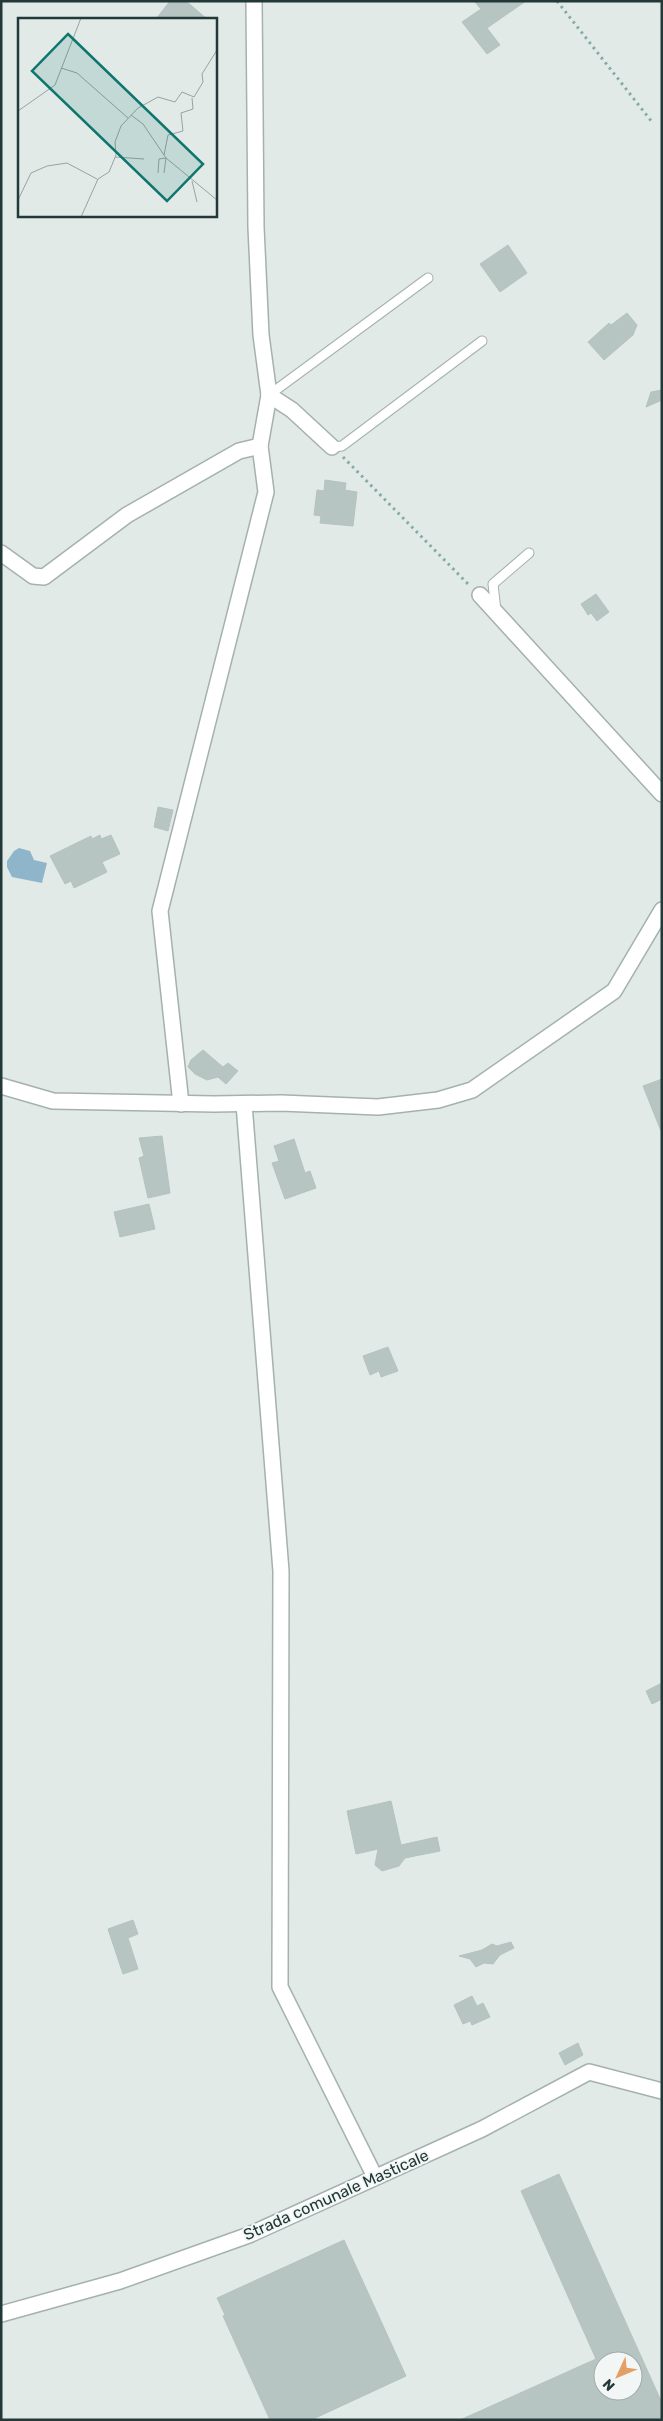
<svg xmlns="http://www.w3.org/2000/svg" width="663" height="2421" font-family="Rubik,sans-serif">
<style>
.water{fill:#8fb5ca}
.building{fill:#b7c5c2;stroke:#b5c3c0;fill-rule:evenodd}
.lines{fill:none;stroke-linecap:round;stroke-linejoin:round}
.lane-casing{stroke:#a5b1b0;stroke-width:11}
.street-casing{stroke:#a5b1b0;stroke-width:18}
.path{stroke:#85aba7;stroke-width:3;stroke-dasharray:2.5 4;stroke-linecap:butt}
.lane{stroke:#fff;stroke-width:9}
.street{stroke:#fff;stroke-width:15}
.labels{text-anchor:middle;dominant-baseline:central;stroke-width:4;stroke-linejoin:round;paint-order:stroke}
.street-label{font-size:16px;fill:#233938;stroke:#f2f7f6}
.inset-road{fill:none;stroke:#96a3a2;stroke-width:1}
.view{fill:#0f766e;fill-opacity:0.15;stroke:#0f766e;stroke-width:2.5}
.inset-edge{fill:none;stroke:#233938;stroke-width:2.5}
</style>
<rect width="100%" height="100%" fill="#e2eae8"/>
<polygon class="water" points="19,848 30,851 34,860 47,863 42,883 12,877 7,867 7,861 14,851"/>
<g class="building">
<polygon points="170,1 186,1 207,19 156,19"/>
<polygon points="474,1 526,1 487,28 500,45 487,54 462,22 481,9"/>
<polygon points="508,245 527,273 500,292 480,264"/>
<polygon points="627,313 637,325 633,335 604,360 588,342 609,323 611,325"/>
<polygon points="662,390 662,400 646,407 651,392"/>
<polygon points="325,480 346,483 345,490 357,492 353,526 320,523 321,516 314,515 317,490 324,491"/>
<polygon points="596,594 609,612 597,621 591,613 588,615 581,604"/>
<polygon points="158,807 173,810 168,831 154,827"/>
<polygon points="100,835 101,839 111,835 120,854 102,862 107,872 74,888 71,881 65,884 50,856 91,836 92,839"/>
<polygon points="203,1050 223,1067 228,1063 238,1071 226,1084 218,1077 207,1080 195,1074 188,1067 191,1060"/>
<polygon points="662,1079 662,1131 661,1131 643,1086"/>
<polygon points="162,1136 170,1193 148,1198 139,1158 144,1156 139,1138"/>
<polygon points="294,1139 305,1173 310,1171 316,1188 285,1199 272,1163 279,1161 274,1146"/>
<polygon points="149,1204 155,1229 120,1237 114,1212"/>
<polygon points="388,1347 398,1371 381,1377 379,1371 370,1375 363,1356"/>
<polygon points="662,1683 662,1699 652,1704 646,1691"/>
<polygon points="391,1801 401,1845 437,1837 440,1851 405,1858 399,1866 382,1871 375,1865 378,1849 356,1854 347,1811"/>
<polygon points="133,1920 138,1934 128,1938 138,1969 123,1974 108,1929"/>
<polygon points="511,1942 514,1948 500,1955 493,1964 484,1963 476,1967 470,1959 459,1956 482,1950 492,1944 497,1946"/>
<polygon points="472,1996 477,2006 483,2003 490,2017 472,2025 470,2021 463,2024 454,2005"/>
<polygon points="578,2043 583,2055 565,2065 559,2053"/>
<path d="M 559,2174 L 662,2403 L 662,2420 L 460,2420 L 596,2359 L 521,2191 ZM 603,2361 L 633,2361 L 633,2391 L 603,2391 Z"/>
<polygon points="344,2240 406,2376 311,2420 270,2420 223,2316 225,2315 217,2298"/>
</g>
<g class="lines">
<defs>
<g id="lane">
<polyline points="269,395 428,278"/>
<polyline points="332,447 342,446 482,341"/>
<polyline points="496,611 493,584 529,553"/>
</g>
<g id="street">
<polyline points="269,395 292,410 332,447"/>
<polyline points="1,553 33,576 44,577 127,515 239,451 260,446"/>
<polyline points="480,595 662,794"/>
<polyline points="1,1086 53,1101 214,1104 281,1103 378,1107 438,1100 472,1090 614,991 662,910"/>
<polyline points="181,1104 160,911 266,492 260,446 269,395 261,335 256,227 254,1"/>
<polyline points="244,1104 281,1571 280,1987 375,2177"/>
<polyline points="1,2314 120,2281 249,2235 482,2129 589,2072 662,2091"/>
</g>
</defs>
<use href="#lane" class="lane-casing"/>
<use href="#street" class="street-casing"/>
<g class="path">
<polyline points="557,1 652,122"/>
<polyline points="343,457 470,586"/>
</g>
<use href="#lane" class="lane"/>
<use href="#street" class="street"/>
</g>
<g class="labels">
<g class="street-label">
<text transform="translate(336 2195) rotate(-24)">Strada comunale Masticale</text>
</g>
</g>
<g transform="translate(18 18)">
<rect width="199" height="199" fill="#e2eae8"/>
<path class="inset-road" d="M 43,50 L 59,55 L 110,100M 0,93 L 37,67 L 63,0M 113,97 L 125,106 L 148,140 L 199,182M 146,137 L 150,117 L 165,113 L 163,95 L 175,91 L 174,80M 97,139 L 126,141M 140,155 L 141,141 L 148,140 L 146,155M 174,163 L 179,184M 0,182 L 13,155 L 29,148 L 49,145 L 79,161M 63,199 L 80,161 L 91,154 L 98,137 L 97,124 L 103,108 L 120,90 L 140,79 L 157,84 L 164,74 L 176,79 L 185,64 L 184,56 L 199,32"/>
<path class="view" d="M 50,16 L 185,146 L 149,183 L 14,53 Z"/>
<rect width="199" height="199" class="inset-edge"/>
</g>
<rect width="663" height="2421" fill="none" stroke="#233938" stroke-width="5"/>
<g transform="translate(618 2376) rotate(226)"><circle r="24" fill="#f2f7f6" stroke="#9fabaa"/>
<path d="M0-4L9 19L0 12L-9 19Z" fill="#e49f66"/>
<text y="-8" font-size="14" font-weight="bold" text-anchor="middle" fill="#233938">N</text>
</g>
</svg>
